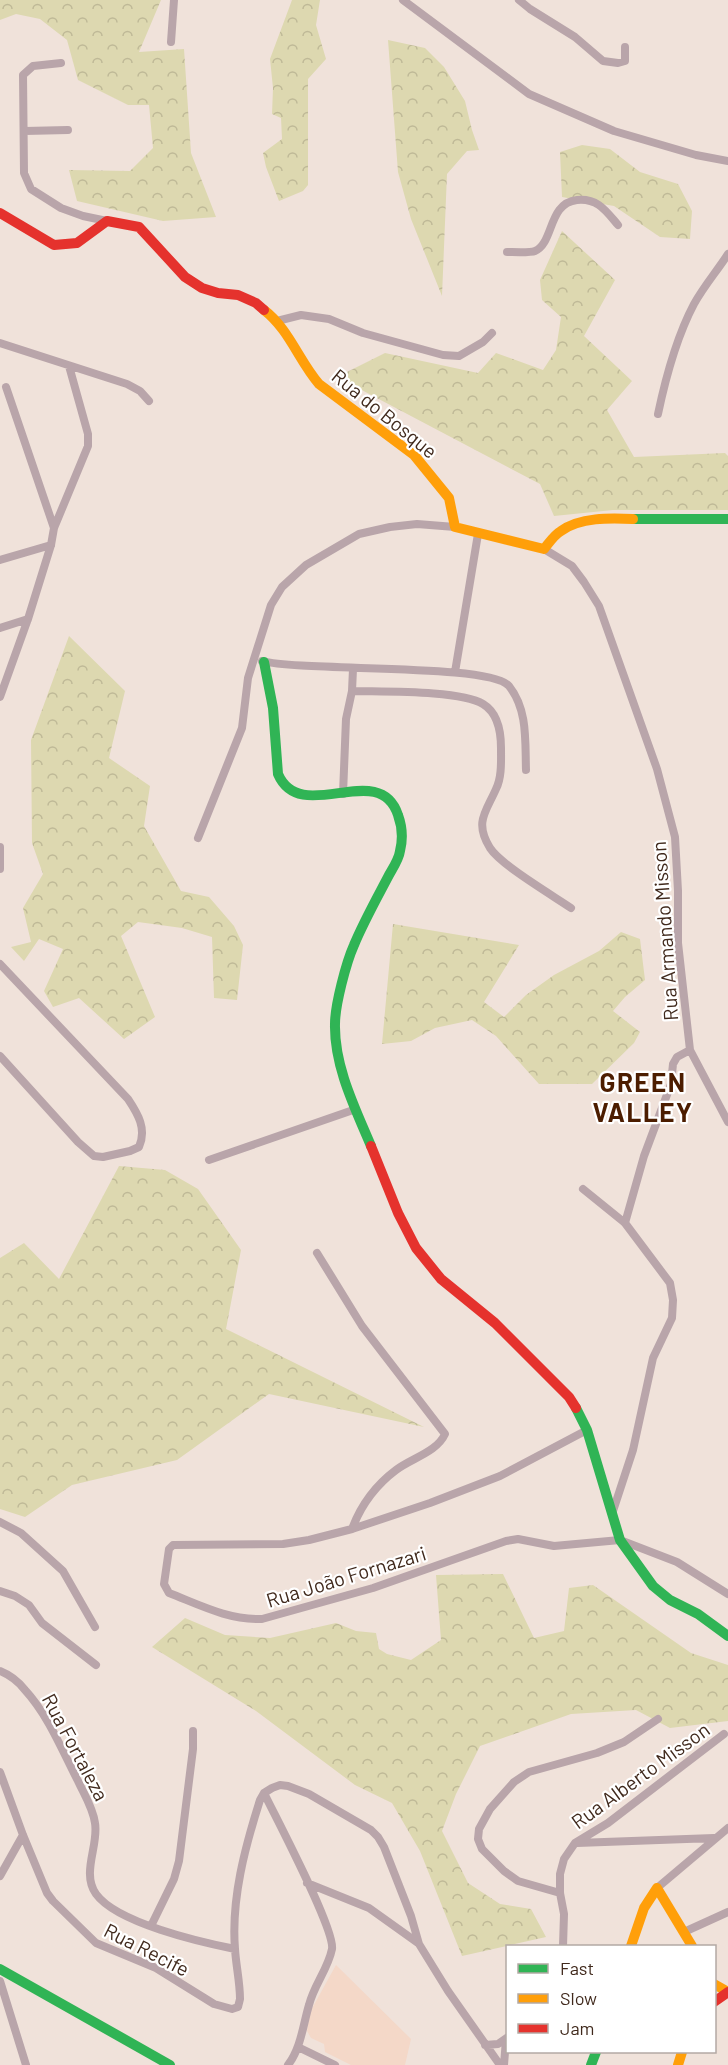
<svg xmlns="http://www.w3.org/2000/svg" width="728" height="2065" font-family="Barlow,sans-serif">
<defs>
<pattern id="forest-crowns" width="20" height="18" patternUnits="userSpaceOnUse" patternTransform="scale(1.5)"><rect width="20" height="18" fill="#ddd8b0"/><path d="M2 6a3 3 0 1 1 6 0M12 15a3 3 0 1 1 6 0" fill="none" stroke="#bfb997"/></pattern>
</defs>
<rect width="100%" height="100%" fill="#f0e2da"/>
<!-- built -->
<path fill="#f4d8c8" d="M336,1965L411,2039L405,2065H351L325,2052L324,2044L311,2038L307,2031L310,2012Z"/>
<!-- forest -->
<path fill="url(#forest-crowns)" d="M0,0H161L139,52L184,49L191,153L216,217L163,221L77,201L69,170L130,171L153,148L149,105H128L78,80L67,40L40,19L16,14L0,20Z
M292,0H320L316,25L326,59L308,79V185L303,191L279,201L266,167L263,153L282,139L281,118L272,114L273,88L270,59Z
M388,40L425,48L444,67L465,101L472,130L479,150L467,151L447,174L442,296L411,219L398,172Z
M582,145L610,149L640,172L678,184L692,211L690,239L660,237L614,206L562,197L560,152Z
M562,231L615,280L584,336L632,381L607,410L634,457L725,453L728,456V510H613L554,516L540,484L337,377L385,353L478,373L496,353L543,370L556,350L561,317L542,300L540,280Z
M69,636L125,691L109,758L150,786L144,826L181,891L209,897L234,926L243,945L237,1000L214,998L212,937L182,928L138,922L121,936L155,1017L124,1039L79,998L53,1007L44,991L63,949L39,939L24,961L11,947L31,942L23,908L43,874L32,843L31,740Z
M393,924L519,945L484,1002L504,1017L526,995L554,975L599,951L621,932L640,939L645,980L625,997L613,1011L640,1032L634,1043L592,1084H539L496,1036L472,1020L435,1028L411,1041L382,1044Z
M119,1166L165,1170L198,1189L241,1250L226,1329L424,1427L269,1394L177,1460L72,1485L25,1517L0,1509V1258L24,1243L59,1279Z
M503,1574L534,1638L564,1631L569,1588L593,1585L691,1653L728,1665V1721L670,1728L636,1710L571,1714L480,1746L456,1794L442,1831L468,1883L500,1904L531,1909L546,1937L462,1956L420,1851L392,1803L355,1785L256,1711L152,1647L185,1618L225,1635L270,1638L336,1623L356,1631L376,1633L379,1649L387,1654L411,1660L441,1640L436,1575Z"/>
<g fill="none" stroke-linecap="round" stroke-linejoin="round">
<!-- street -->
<path stroke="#b9a5aa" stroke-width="8" d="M403,0L529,94L614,131L696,155L728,161
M519,0L530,9L575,37L603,61L618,63L625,61V47
M171,42L174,0
M61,63L33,66L23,75L24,173L31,189L61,208L83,216L107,221
M25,131L68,130
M507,252C513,252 530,253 535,251C554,243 548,203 577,200C598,198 606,211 618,225
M277,321L301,315L329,319L363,333L443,355L459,356L483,342L492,333
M0,343L127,384L140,391L149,401
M6,387L54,528
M658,414C666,376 676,338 694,304C704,286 717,271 728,254
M544,549L572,566L584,582L599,606L657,769L675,837L678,891V943L690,1050L728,1122
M0,560L51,545
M0,628L28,619
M262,661C304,672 490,663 509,686C528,710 525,741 526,770
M455,672L478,534
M352,691C381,692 460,690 483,704C498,713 501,732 501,748C501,761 502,777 496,789C486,812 474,822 490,848C501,865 552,895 571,908
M0,697L28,619L51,545L54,528L88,446V434L69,366
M343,794L346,719L352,691L353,669
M198,838L242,728L248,678L271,605L282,587L306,565L359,534L390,527L417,524L455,527
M0,847V869
M0,964L128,1099C138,1114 147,1129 139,1147L130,1151L103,1157L94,1156L78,1142L0,1056
M209,1160L356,1109
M583,1189L625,1223L670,1283L673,1300L672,1318L653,1358L633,1450L612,1514
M625,1223L644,1156L671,1084L673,1064L677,1057L690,1050
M317,1253L362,1326L445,1434C437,1452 412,1458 396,1470C376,1485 361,1505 352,1529L430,1503L500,1476L587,1430
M0,1522L21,1533L63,1571L95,1627
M352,1529L309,1540L283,1544L173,1545L169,1549L164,1584L169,1593C200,1605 228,1620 262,1619L373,1588L506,1541L518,1539L554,1546L620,1540L677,1562L728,1594
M0,1591L15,1596L29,1605L42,1623L96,1665
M0,1671C10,1675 18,1681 25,1690C48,1715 62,1750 78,1781C84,1794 93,1808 95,1823C99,1845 81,1873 96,1894C117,1923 200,1942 235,1949
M0,1772L23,1835L47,1893L53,1901L96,1943L156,1968L214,2004L232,2009L238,2007L240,1999C240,1982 236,1966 235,1949C231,1899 245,1847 260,1800L264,1793L272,1788L280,1785L288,1786L309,1794L371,1830L378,1837L384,1847L411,1916L419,1944L448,1991L500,2065
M264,1793C276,1818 335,1929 332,1949C328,1969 314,1985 309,2005C303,2025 301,2048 288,2065
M577,1843L714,1838
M0,1876L23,1835
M307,1883L369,1908L418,1943
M657,1888L728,1828
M560,1893L518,1881L504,1871L482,1849L478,1839L479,1829L490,1809L514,1782L529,1772L597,1753L624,1742L658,1719
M151,1926L174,1879L179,1861L193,1749V1731
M684,1932L728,1912
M563,1946L564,1914L560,1893V1874L564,1859L575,1843L608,1823L724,1734
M0,1981L26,2065
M485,2045L498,2044L508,2037
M298,2047L335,2065
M504,2065L506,2039"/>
<!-- fast -->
<path stroke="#30b455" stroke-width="10" d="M633,519H728
M264,662L273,708L278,774C301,827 379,758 398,815C402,826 403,839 400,851C399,859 393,868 389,875C377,898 364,921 354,945C346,963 335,1005 335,1024C334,1066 355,1108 371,1146
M576,1408L587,1430L620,1540L653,1586L670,1600L698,1614L728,1636
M0,1969L170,2065
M591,2065L596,2052"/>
<!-- slow -->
<path stroke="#ff9f0a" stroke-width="10" d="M264,310C289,329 299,361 319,384L414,455L449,498L455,527L544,549C549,543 554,535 561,531C580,517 610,518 633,519
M631,1946L644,1908L657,1888L692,1946
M714,1984L728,1992
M678,2065L682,2052"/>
<!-- jam -->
<path stroke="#e5322d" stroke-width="10" d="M0,213L54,245L77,243L107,221L139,227L185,277L202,288L218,293L238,295L256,303L264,310
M371,1146L398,1213L416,1248L441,1279L495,1323L569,1397L576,1408
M714,2002L728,1992"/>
</g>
<g text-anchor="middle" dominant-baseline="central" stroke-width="4.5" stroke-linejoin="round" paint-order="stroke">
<!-- street labels -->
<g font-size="20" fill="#40291c" stroke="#fff">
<text transform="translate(385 413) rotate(39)">Rua do Bosque</text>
<text transform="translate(664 931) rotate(-94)">Rua Armando Misson</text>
<text transform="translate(346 1576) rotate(-17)">Rua João Fornazari</text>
<text transform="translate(76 1747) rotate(62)">Rua Fortaleza</text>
<text transform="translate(640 1775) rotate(-36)">Rua Alberto Misson</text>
<text transform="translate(147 1949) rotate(27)">Rua Recife</text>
</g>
<!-- district labels -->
<g font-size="26" font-weight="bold" letter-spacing="1.5" fill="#4c1d00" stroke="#fff">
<text x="643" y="1081">GREEN<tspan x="643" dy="30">VALLEY</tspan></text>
</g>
</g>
<!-- legend -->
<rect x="506" y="1945" width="210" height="108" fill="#ffffff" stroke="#b3a9a4" stroke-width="1.5"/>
<rect x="518" y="1964" width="30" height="9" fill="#30b455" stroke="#b3a9a4" stroke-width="1.5"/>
<text x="560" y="1975" font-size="18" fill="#40291c">Fast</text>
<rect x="518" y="1994" width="30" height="9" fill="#ff9f0a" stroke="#b3a9a4" stroke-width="1.5"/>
<text x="560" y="2005" font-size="18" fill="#40291c">Slow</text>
<rect x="518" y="2024" width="30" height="9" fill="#e5322d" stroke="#b3a9a4" stroke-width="1.5"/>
<text x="560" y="2035" font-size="18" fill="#40291c">Jam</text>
</svg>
